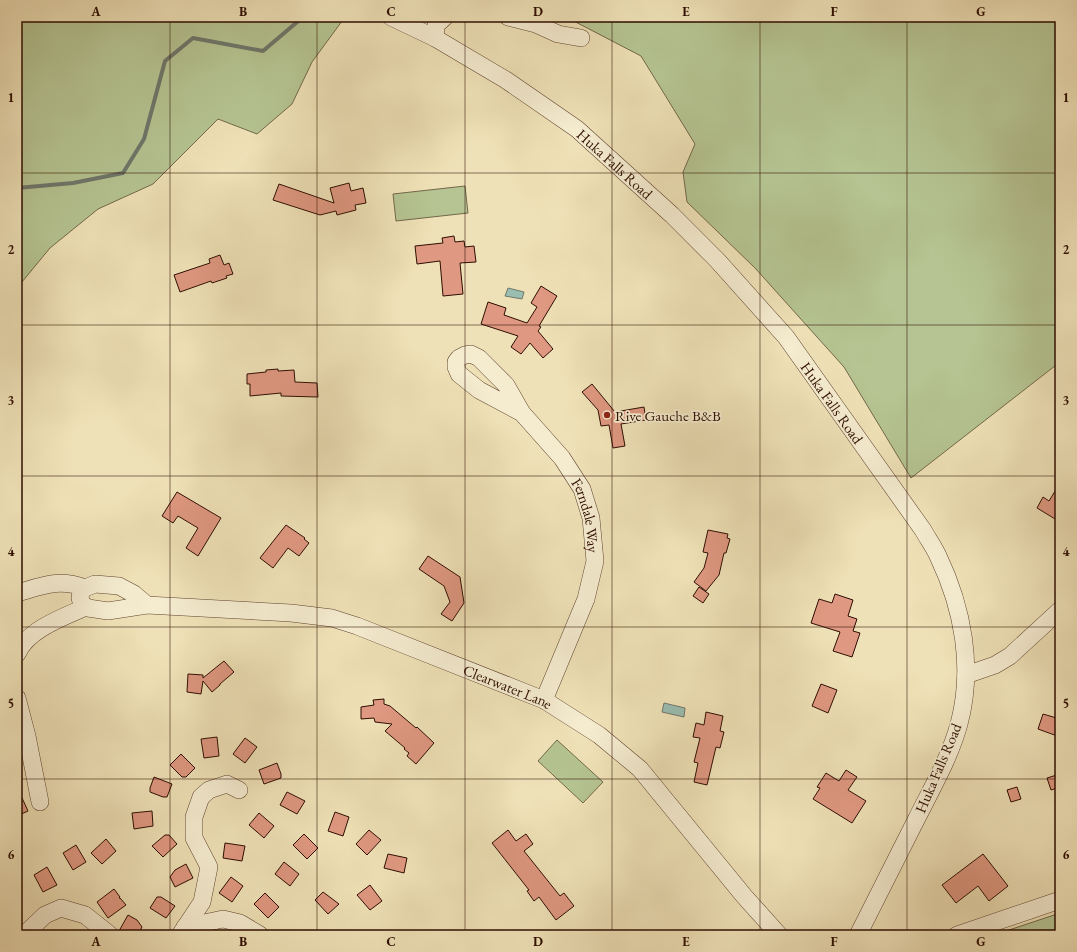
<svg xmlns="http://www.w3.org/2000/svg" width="1077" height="952" font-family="'EB Garamond',serif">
<rect width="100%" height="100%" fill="#efe1b7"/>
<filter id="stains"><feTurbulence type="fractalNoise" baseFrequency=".005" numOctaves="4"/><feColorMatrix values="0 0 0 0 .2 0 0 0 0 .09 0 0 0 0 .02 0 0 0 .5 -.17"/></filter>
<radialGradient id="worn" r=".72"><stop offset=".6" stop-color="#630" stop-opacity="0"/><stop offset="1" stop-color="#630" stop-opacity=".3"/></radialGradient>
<!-- green -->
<path fill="#b5c492" stroke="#72684a" d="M17,17H345L312,62L292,104L257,134L218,119L153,184L98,209L50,248L17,288Z
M566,17H1038L1060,23V362L911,478L844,367L755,268L687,202L683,172L695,144L641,56Z
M465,186L468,213L396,221L393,194Z
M557,740L603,782L583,803L538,761Z
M1060,913V935H994Z"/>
<!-- water -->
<path fill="#9abdb1" stroke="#6f776b" d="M508,288L524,292L522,299L505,296Z
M664,703L685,708L684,717L662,712Z"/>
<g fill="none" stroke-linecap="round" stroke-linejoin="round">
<!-- stream -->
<path stroke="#6f776b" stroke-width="4" d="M17,188L73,183L123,173L144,139L165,61L193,38L263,51L303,17"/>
</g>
<!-- building -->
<path fill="#df9881" stroke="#2e0d01" d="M349,183L351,191L363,188L366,203L355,205L356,210L337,215L336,211L320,215L273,200L279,184L334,203L330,188Z
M454,236L455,242L464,241L465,247L474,246L476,262L460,263L463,294L443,296L440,261L417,264L415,246L443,243L442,238Z
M220,255L224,265L229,263L233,274L226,276L227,278L212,283L211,281L180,292L174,275L210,263L209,259Z
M541,286L557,296L539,326L541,327L538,331L553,349L543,358L530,343L521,354L511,347L518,336L481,324L488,302L506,308L504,315L527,323L537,307L531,303Z
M278,369V371L294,370L295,382L317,383L318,397L281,396V393L250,396V384H247V374L266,372V370Z
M592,384L615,412L644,407L646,420L621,424L625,446L613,448L609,425L601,426L598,410L582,392Z
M1060,483V522L1037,508L1043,497L1049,501Z
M177,492L221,518L198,556L186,548L198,528L178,516L173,523L162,516Z
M286,525L305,538L304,539L309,543L299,556L288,548L273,568L260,558Z
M708,530L728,534L727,538L730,539L726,553H724L719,575L706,591L694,582L704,568L708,553L703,552Z
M428,556L460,577L464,603L452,621L441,614L450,602L444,586L419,569Z
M699,587L709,594L703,603L693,596Z
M835,594L853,600L848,616L857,619L853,631L860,633L852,657L833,651L840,632L811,623L819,599L832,603Z
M224,661L234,672L220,684V685L212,692L203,681L201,694L187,692L188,674L203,675V678Z
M821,684L837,690L828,713L812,706Z
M384,699V704L390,706L416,728L417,727L434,743L416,764L407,756L409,753L404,749L405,748L385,731L392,724L375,722L374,718L361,719V707L374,705L373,700Z
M706,712L723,716L720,731L724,732L720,748L716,747L707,785L694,782L698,763L694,762L700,738L693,737L696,723L704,725Z
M1043,714L1060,719V737L1038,729Z
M217,737L219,756L204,758L201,739Z
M245,738L257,747L245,763L233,754Z
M181,754L195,768L186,777H182L170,765Z
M277,763L281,774V778L264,784L259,770Z
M846,770L857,777L848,790L866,801L852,823L813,799L820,788L817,787L826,773L839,781Z
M1060,774V787L1051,790L1047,778Z
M154,777L172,784L167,797H163L150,792V788Z
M17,787L28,811L17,816Z
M1017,787L1021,799L1011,802L1007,790Z
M287,792L305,801L297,814L280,805Z
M152,811L153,826L134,829L132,813Z
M335,812L349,817L343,836L328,831Z
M259,813L274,826L264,838L249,825Z
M369,830L381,840L367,855L356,844Z
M508,830L516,841L526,834L533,844L524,851L560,896L564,893L574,906L556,920L539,897L534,901L527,891L529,890L492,843Z
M304,834L318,848L307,859L293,845Z
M165,835H169L177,844L163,857L152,846Z
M106,839L116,851L102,864L91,853Z
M225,843L245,846L242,861L223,858Z
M76,845L86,862L73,870L63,853Z
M388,854L407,858L404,873L384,868Z
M983,854L1008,886L989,901L978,886L956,903L942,885Z
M284,862L299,874L290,886L275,874Z
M186,864L193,878L175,887L170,877L175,870Z
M47,867L57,885L43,892L34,875Z
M231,877L243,886L232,902L219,893Z
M370,885L382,901L370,910L357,895Z
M114,889L120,897L119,898H120L126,905L108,918L97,902Z
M323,892L339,904L328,914L315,900Z
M265,893L279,907L268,918L254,904Z
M157,897H161L175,906L166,918L150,908Z
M128,915L137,920L142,927L138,935H120L119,931Z"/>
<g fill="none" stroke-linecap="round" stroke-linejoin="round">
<!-- minor casing -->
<g stroke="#5e422e" stroke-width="18">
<g id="minor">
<path id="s1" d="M391,17L435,38L506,80L577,129L672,215L717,260L786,337L923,530C928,539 934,547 938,556C963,608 974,668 959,724C950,757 932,788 917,818C897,857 878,896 858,935"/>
<path d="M508,17L536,24L558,34L581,38"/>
<path d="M435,38L436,25L445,17"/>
<path id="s2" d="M522,413L506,385L479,358L471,354L465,355L459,358L456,362V367L459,374L479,390L522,413L562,458L582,489L591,518L595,561L586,599L544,700"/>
<path d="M17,593C42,586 59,578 85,588"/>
<path id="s3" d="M147,605L134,594L119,586L95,584L85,588L81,592L80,598L82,604L88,608L108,611L147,605L291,613L332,618L357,626L544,700L599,735L640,769L744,896L779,935"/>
<path d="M17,654C27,630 63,617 86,607"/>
<path d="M966,675L995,665L1010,656L1060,610"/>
<path d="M17,698L27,736L40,802"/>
<path d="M185,927L223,919L240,923L260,935"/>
<path d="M24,935L45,915L61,908L85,915L110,935"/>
<path d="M180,935L202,902L209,867L194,838V817L201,797L209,790L227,784L239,790"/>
<path d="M957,935L1060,900"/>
</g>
</g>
<!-- minor -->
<use href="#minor" stroke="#f5ecd0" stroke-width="17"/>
</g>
<!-- grid -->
<path fill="none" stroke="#2e0d01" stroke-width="1" stroke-opacity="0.55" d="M170,17V935M317,17V935M465,17V935M612,17V935M760,17V935M907,17V935M17,173H1060M17,325H1060M17,476H1060M17,627H1060M17,779H1060"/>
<!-- markers -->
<circle fill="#8f2418" stroke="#f5ecd0" stroke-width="1.5" cx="607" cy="415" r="4"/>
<g text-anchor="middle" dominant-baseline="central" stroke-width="3.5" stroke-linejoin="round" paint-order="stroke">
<!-- street labels -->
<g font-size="15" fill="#2e0d01" stroke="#f5ecd0">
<text stroke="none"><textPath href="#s1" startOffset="269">Huka Falls Road</textPath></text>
<text stroke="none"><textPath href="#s1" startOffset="593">Huka Falls Road</textPath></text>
<text stroke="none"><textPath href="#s2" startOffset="308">Ferndale Way</textPath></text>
<text stroke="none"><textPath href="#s3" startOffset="528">Clearwater Lane</textPath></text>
<text transform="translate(938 768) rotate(-67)">Huka Falls Road</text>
</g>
<!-- poi labels -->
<g font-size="15" fill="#2e0d01" stroke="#f5ecd0" text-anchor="start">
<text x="615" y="415">Rive Gauche B&amp;B</text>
</g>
</g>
<!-- margin -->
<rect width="1077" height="952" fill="none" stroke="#efe1b7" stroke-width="44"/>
<rect x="22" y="22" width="1033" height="908" fill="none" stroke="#2e0d01" stroke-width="1.5"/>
<g font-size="13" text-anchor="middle" font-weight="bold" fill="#2e0d01">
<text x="96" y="16">A</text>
<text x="243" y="16">B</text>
<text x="391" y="16">C</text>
<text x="538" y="16">D</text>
<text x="686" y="16">E</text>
<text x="834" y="16">F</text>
<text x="981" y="16">G</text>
<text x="11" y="102">1</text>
<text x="1066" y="102">1</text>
<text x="11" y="254">2</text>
<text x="1066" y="254">2</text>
<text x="11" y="405">3</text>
<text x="1066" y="405">3</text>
<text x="11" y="556">4</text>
<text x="1066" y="556">4</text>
<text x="11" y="708">5</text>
<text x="1066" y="708">5</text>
<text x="11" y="859">6</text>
<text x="1066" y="859">6</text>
<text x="96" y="946">A</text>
<text x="243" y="946">B</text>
<text x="391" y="946">C</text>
<text x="538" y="946">D</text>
<text x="686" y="946">E</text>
<text x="834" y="946">F</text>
<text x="981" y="946">G</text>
</g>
<rect width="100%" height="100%" filter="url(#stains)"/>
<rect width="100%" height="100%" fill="url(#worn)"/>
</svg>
